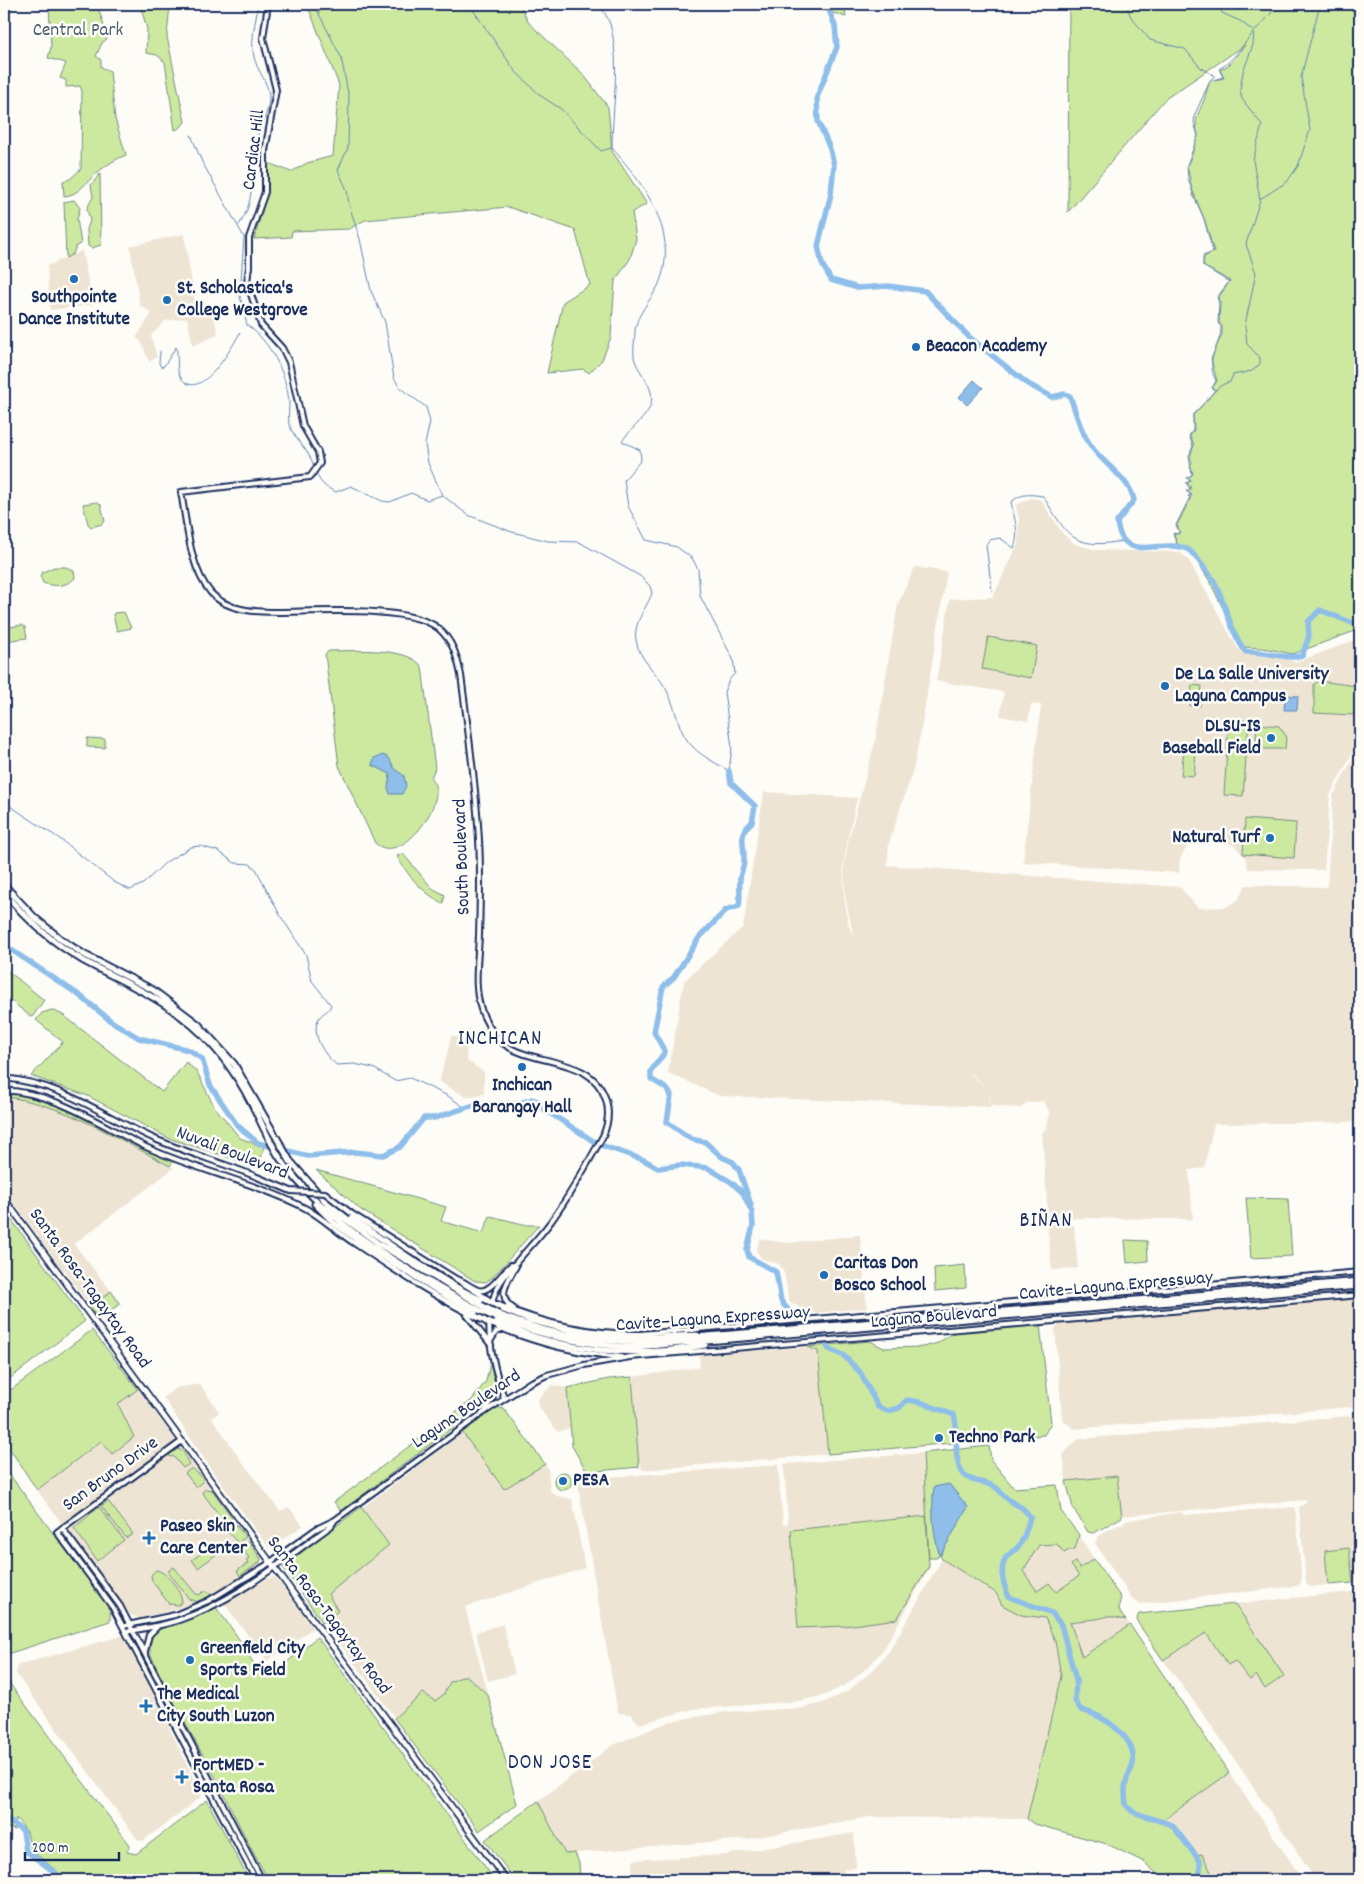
<svg xmlns="http://www.w3.org/2000/svg" width="1364" height="1884" font-family="Dekko,sans-serif">
<rect width="100%" height="100%" fill="#fdfcf7"/>
<filter id="ink" filterUnits="userSpaceOnUse"><feTurbulence type="fractalNoise" baseFrequency=".02" numOctaves="2"/><feDisplacementMap in="SourceGraphic" scale="10" xChannelSelector="R" yChannelSelector="G"/><feConvolveMatrix kernelMatrix="1 2 1 2 8 2 1 2 1" color-interpolation-filters="sRGB"/></filter>
<g filter="url(#ink)">
<!-- built -->
<path fill="#eee4d3" d="M184,234L195,302L211,304L218,334L193,346L187,318L165,321L151,336L157,357L149,362L141,341L136,338L152,313L140,306L130,246Z
M82,251L93,305L50,310L47,266Z
M1031,498L1041,500L1063,534L1075,544L1096,550L1179,552L1188,559L1238,649L1297,662L1360,638V739L1330,795L1324,870L1248,869L1245,857L1235,846L1222,840L1209,839L1196,841L1186,848L1180,859L1179,873L1023,862L1041,705L1031,704L1028,721L1000,716L1004,692L936,681L950,599L993,597L1018,544L1019,520L1016,505Z
M915,567L947,572L921,730L913,770L889,843L887,865L1180,887L1198,908L1226,907L1238,900L1246,885L1327,887L1333,796L1360,745V1122L1214,1124L1204,1168L1189,1170L1193,1219L1048,1218L1042,1132L1046,1129L1050,1113L1043,1101L1027,1103L1020,1108L992,1106L988,1090L974,1076L968,1072L988,1090L991,1107L720,1096L668,1073L684,981L743,927L764,792L857,798L848,837L843,867L844,895L848,923L854,939L845,895L844,867L849,838L875,742L898,604Z
M452,1035L466,1042L467,1061L484,1072V1094L467,1097L439,1082Z
M7,1097L26,1100L69,1113L174,1168L74,1244L111,1291L90,1307L65,1270L63,1271L4,1189V1099Z
M1070,1222V1225H1074L1078,1268L1052,1270L1047,1224Z
M860,1235L867,1308L815,1313L802,1309L789,1301L784,1273L779,1264L762,1259L756,1250L760,1239L788,1243Z
M1360,1298V1406L1229,1418L1173,1420L1074,1429L1062,1419L1055,1328L1061,1323Z
M808,1347L818,1351L828,1454L642,1470L641,1464H639L632,1377L700,1367L699,1355Z
M200,1384L219,1412L212,1418L240,1459L280,1511L289,1507L303,1526L269,1548L215,1475L163,1397L176,1388Z
M552,1385L567,1388L570,1428L558,1432L540,1409L538,1403L539,1398Z
M138,1389L262,1558L260,1566L203,1600L174,1610L139,1618L130,1615L37,1490L101,1441L134,1438L118,1404Z
M497,1407L504,1409L548,1468L550,1491L557,1496L572,1499L585,1568L465,1607L517,1804L479,1831L283,1567Z
M1360,1415V1582L1353,1583L1349,1548L1325,1551L1328,1585L1310,1587L1306,1584L1299,1507L1306,1503V1500L1121,1516L1117,1476L1066,1481L1063,1454L1079,1439Z
M923,1453L930,1567L885,1647L870,1665L849,1683L825,1695L799,1701L693,1709L639,1724L631,1714L618,1713L578,1485L582,1479L778,1465L783,1525L788,1523L784,1464Z
M1295,1507L1302,1580L1299,1586L1139,1604L1131,1597L1095,1543L1098,1537L1108,1530L1129,1520L1182,1512L1183,1515Z
M1079,1535L1094,1559L1080,1568L1071,1565L1079,1576L1056,1593L1037,1592L1023,1571L1039,1545L1057,1544L1069,1550L1075,1549Z
M942,1559L997,1593L1002,1605L1021,1615L1045,1618L1055,1641L1062,1675L1027,1819L869,1817L748,1839L565,1854L538,1801L613,1745L671,1721L727,1712L801,1708L823,1703L848,1691L874,1669L890,1650Z
M271,1577L276,1578L313,1628L267,1661L224,1603Z
M1360,1591V1880H1316L1212,1726L1163,1660L1206,1633L1228,1665L1235,1661L1250,1680L1256,1675L1266,1689L1284,1676L1235,1604Z
M1107,1616L1126,1620L1130,1625L1082,1658L1070,1622L1092,1618L1102,1619Z
M503,1624L515,1674L488,1681L476,1632Z
M125,1635L202,1796L143,1841L138,1840L16,1674L18,1665Z
M1229,1773L1258,1814L1303,1880H1215L1172,1825L1162,1821Z
M854,1833L856,1868L844,1869V1880H633L632,1866L634,1860L725,1855Z"/>
<!-- green -->
<path fill="#cde9a0" stroke="#748c7f" d="M49,4H97L108,38L102,43L96,56L101,60V67L110,71L115,119L126,155C116,159 106,165 98,172C88,180 78,196 64,196L63,181L70,179L81,169L82,91L80,86L66,87V80L60,78L66,63L48,58L51,47Z
M140,4H170L167,37L185,122L180,128L175,130L165,62L157,55L146,53L147,29Z
M307,4H520L528,22L583,74L608,107L612,151L647,204L632,212L636,239L630,259L615,281L611,337L602,360L589,373L583,369L547,373L563,302L590,285L575,230L508,207L365,220L349,229L292,231L291,237L254,239C262,213 269,190 266,162L291,172L307,163L333,156L339,85Z
M816,4H844L846,17L818,8Z
M1069,4H1360V629L1293,654L1263,648L1242,647L1209,580L1190,550L1178,546L1174,534H1178L1180,532L1177,525L1192,495L1187,491L1191,489L1190,486L1187,483L1191,481L1189,477L1193,474L1190,466L1192,463L1190,456L1194,445L1190,436L1194,430L1193,415L1216,390L1212,388L1217,381L1211,359L1222,334V326L1219,323L1220,303L1218,298L1230,281L1203,266L1204,257L1214,252L1204,218L1193,195L1187,165C1193,156 1193,146 1198,136C1194,117 1197,117 1204,100C1206,94 1207,88 1210,81L1224,78L1220,70L1230,64L1245,45L1165,99L1068,212Z
M100,174L101,245L92,248L88,246L87,229L90,221L87,208L93,197L91,185Z
M74,200L80,208L77,219L81,244L76,246L73,254L66,258L64,202Z
M98,502L101,505L105,521L102,524L91,527L88,524L83,504Z
M54,567H66L74,571L75,578C66,587 54,587 43,583L40,576L43,572Z
M124,612L131,628L117,631L113,615L114,613Z
M22,625L25,627L27,638L4,641V628Z
M988,637L1037,646L1031,678L982,669Z
M329,651C352,651 409,646 422,667L435,768L431,778C432,781 435,784 436,788C439,814 399,865 375,843L339,766L325,654Z
M1319,681L1357,686L1354,715L1314,713V684Z
M1192,685L1202,686L1200,706H1190Z
M1229,719L1249,721L1243,796L1224,795Z
M1257,724L1279,726L1286,736L1285,749H1260L1256,740Z
M87,738L105,739V748L87,747Z
M1184,749L1196,751L1194,776L1181,775Z
M1245,819L1296,823L1294,858L1243,854Z
M403,854L432,888L445,895L443,904C423,892 408,877 397,856Z
M4,968L44,1000L33,1016L31,1017L4,995Z
M52,1010L63,1015L162,1092L186,1062L197,1072L214,1106L240,1138L264,1147L259,1167L168,1138L88,1096L31,1076L63,1042L36,1020L42,1013Z
M4,1094C65,1097 119,1137 174,1161L170,1166C118,1139 66,1105 7,1097L4,1099Z
M316,1170L446,1207L441,1221L483,1233L490,1216L527,1225H539L493,1277L486,1282L475,1281L361,1210Z
M1246,1198L1288,1199L1292,1256L1251,1258Z
M4,1209L85,1321L4,1383Z
M1125,1240L1147,1241L1148,1261L1127,1263Z
M965,1265L966,1288L935,1291L934,1268Z
M111,1291L120,1304L98,1319L90,1307Z
M1040,1325L1051,1423L1044,1435L828,1454L818,1351L808,1347L870,1341L884,1348L923,1347L938,1343L952,1333Z
M92,1330L138,1389L118,1404L134,1437L112,1454L101,1441L37,1490L4,1440V1395Z
M490,1365L496,1386L490,1400L341,1511L334,1502L472,1400L486,1381Z
M632,1377L639,1467L587,1472L572,1446L567,1388L609,1379Z
M497,1407L504,1409L545,1464L504,1489L462,1432Z
M989,1446L991,1460L1014,1488L1057,1485L1061,1511L1079,1535L1075,1549L1069,1550L1064,1553L1057,1544L1039,1545L1023,1571L1037,1591L1049,1583L1056,1592L1079,1576L1071,1565L1075,1562L1080,1568L1094,1559L1121,1598C1117,1608 1119,1613 1126,1620L1107,1616C1100,1620 1080,1620 1070,1622L1082,1657L1130,1625L1229,1773L1162,1821L1172,1825L1196,1855L1202,1854L1215,1880H1164L1144,1862L1107,1844L1034,1824L1027,1819L1061,1676L1055,1641L1045,1618L1021,1615L1002,1605L996,1593L942,1559L940,1556L947,1542L933,1495L939,1554L937,1558H929L923,1453Z
M177,1449C187,1451 184,1457 189,1464L183,1468L173,1456L170,1457L169,1455Z
M4,1467L110,1610V1621L4,1655Z
M192,1468L203,1478L202,1482L196,1487L185,1473Z
M554 1481a9 9 0 1 1 18 0a9 9 0 1 1-18 0Z
M1117,1476L1122,1517L1094,1533L1088,1532L1073,1508L1066,1481Z
M206,1489L212,1490L232,1517L231,1521L223,1527L221,1524L224,1522L202,1492Z
M108,1501L133,1534L126,1538L101,1506Z
M99,1507L124,1540L97,1561L74,1528Z
M361,1507L389,1545L328,1594L338,1611L323,1623L283,1567Z
M926,1516L929,1566L897,1619L845,1626L798,1628L791,1530Z
M233,1524L237,1526L246,1537L238,1543L225,1529Z
M249,1541L261,1559L260,1562L240,1576L237,1571L248,1563L246,1560L249,1558L241,1547Z
M211,1546L217,1554L198,1568L192,1560Z
M1349,1548L1353,1583L1328,1585L1325,1551Z
M174,1567L196,1594L199,1595L206,1590L211,1595L196,1602L189,1599L168,1571Z
M156,1570C166,1571 181,1591 182,1601L179,1605L169,1604L152,1581L151,1575Z
M1235,1604L1284,1676L1265,1689L1256,1675L1250,1680L1235,1661L1228,1665L1206,1633L1163,1660L1138,1623L1137,1618L1139,1614Z
M215,1606L237,1636L260,1674L264,1675L280,1668L317,1637L495,1880H269C248,1846 233,1810 214,1775C192,1735 168,1695 150,1653V1642L154,1632Z
M466,1675L488,1695L517,1804L479,1831L394,1718L423,1693L435,1701L443,1695L450,1682Z
M4,1676L130,1845L127,1852L136,1854L207,1800L249,1880H63L58,1872L31,1850L27,1832L16,1818L15,1830L9,1828L4,1831Z
M538,1801L565,1854L575,1853L579,1863L580,1880H515L485,1840Z"/>
<!-- water -->
<path fill="#8ebee9" stroke="#6085b1" d="M974,380L983,388L967,405L959,397Z
M1285,695L1298,696L1297,710H1284Z
M383,755L389,758L395,769L404,776L406,786L402,794H390L388,788L390,774L372,765L374,758Z
M949,1484L968,1507L940,1556C933,1537 931,1507 934,1487Z"/>
<g fill="none" stroke-linecap="round" stroke-linejoin="round">
<!-- stream -->
<path stroke="#6085b1" stroke-width="1" d="M314,4L341,57L349,98L348,148L338,170L347,190L349,205L360,239L371,291L385,322L394,378L400,388L426,407L430,422L425,444L428,463L442,495L468,515L512,532L548,541L579,542L640,576L650,586L652,593C647,608 633,622 636,640C639,660 657,672 666,689C677,708 677,733 694,748C703,757 718,764 729,771L732,747L724,692L729,680L735,673L733,659L700,596L698,569L692,558L677,547L646,540L628,506L624,480L641,460L640,450L622,441C629,431 643,420 649,409C659,388 638,375 634,357C633,349 635,338 635,330C637,314 651,300 658,286C681,235 646,186 612,148C612,108 621,63 610,24C608,17 602,10 599,4
M469,4L515,71L541,96L561,109L601,151L611,148
M1126,4L1131,17L1150,40L1185,49L1200,67L1215,76L1210,80
M1219,4L1222,13L1240,21L1253,31
M191,135L202,162L244,237L240,296L247,325C270,341 286,373 289,401C289,408 288,417 289,424C294,440 310,450 314,467
M1260,199L1287,182L1298,166L1310,130L1301,77L1320,4
M239,225C258,197 248,178 254,148C257,131 270,113 269,96C268,81 257,71 254,57C250,39 256,22 258,4
M160,351L159,363L161,367L164,366L176,347C179,356 175,369 181,378C200,404 232,347 240,333
M1214,390L1212,388L1216,381C1204,356 1221,348 1221,327L1218,323L1219,303L1217,297L1229,282L1203,266V256L1213,252L1204,219L1188,179L1187,165L1198,136L1194,122L1195,114L1210,81L1223,77L1219,69C1235,60 1242,45 1254,32C1262,23 1271,16 1276,4
M316,471C319,482 324,487 336,492L351,486L382,501L390,502L411,493L427,500L442,495
M1178,547L1173,533L1177,534L1179,532L1176,525L1190,497L1188,496L1191,495L1186,491L1190,489L1186,483L1190,481L1187,478L1192,475L1189,456L1193,446L1189,436L1193,430V414C1206,405 1213,385 1230,382L1233,375L1252,371L1260,364V358L1247,344L1245,325L1256,273L1246,244L1260,200L1253,160L1262,125L1242,99L1240,89L1243,72L1253,45L1254,32
M992,591L986,545L989,540L1000,538L1014,548C1020,533 1014,517 1011,502C1022,493 1029,494 1043,496C1068,536 1072,550 1123,541
M4,802L60,839L114,882L130,890L143,884L166,862L191,847L200,846L218,851L235,863L250,864L256,869L280,915L306,955L312,981L331,1005C329,1012 321,1013 318,1020C311,1035 325,1057 337,1065L354,1064L373,1068L395,1081L410,1078L448,1096L464,1107"/>
<!-- river -->
<path stroke="#8ebee9" stroke-width="5.5" d="M827,4L835,26L837,47L817,97L818,121L830,149L834,165L831,194L818,246L822,264L831,280L858,288L888,286L925,291L969,337L1028,384L1052,397L1065,394L1070,396C1076,413 1080,430 1091,446C1104,465 1130,479 1134,500L1117,522C1123,567 1162,536 1189,550C1192,552 1196,558 1199,561C1203,567 1209,573 1213,579C1226,603 1229,630 1246,652C1265,650 1283,660 1302,656L1309,636L1308,622L1320,610L1360,626
M729,771L731,783L755,806L752,822C738,834 744,842 744,858C745,865 741,871 740,878C739,887 741,896 739,906L726,910L699,938L674,977L663,987L654,1032L665,1052L651,1071V1079L667,1089L671,1095L667,1122L691,1139L705,1142L722,1157L733,1162L739,1170L751,1205
M4,945L79,995L111,1021L139,1038L189,1050L202,1059L210,1085L237,1125L258,1143L292,1152L308,1156L355,1152L383,1155L400,1147L424,1118H435L477,1104H516L532,1099L538,1101L545,1110L598,1144L644,1160L658,1168L681,1165L708,1168L731,1182L743,1193L752,1212L753,1226L747,1250L749,1257L776,1272L781,1301L788,1310L813,1323L829,1349L843,1355L860,1372L878,1407L888,1411L899,1408L907,1400L920,1402L954,1415C960,1433 952,1453 961,1470C968,1484 984,1480 995,1487C1000,1490 1004,1497 1009,1500C1020,1508 1022,1505 1030,1517C1027,1528 1024,1541 1016,1549C1013,1552 1007,1555 1005,1559C999,1571 1004,1587 1009,1597L1052,1613L1061,1625L1076,1680L1075,1701L1081,1710C1103,1715 1137,1737 1133,1764C1132,1770 1127,1775 1126,1782C1124,1789 1125,1797 1126,1805L1133,1812L1172,1825L1200,1861V1872L1206,1880
M4,1817L23,1831L26,1851L56,1873L60,1880"/>
<!-- secondary casing -->
<g stroke="#1b2f5e" stroke-width="8">
<path id="secondary" d="M268,4L263,38L276,90L265,151V192L249,238V267L247,282L261,325L282,348L289,362L303,426L318,452L320,463L310,477L181,492C187,524 189,567 211,593C227,611 256,612 278,612C317,612 409,605 438,628C453,641 457,656 461,675C468,729 476,785 479,840C481,872 480,903 479,935C478,962 472,991 484,1017C488,1026 496,1038 504,1044C536,1067 592,1055 606,1100C610,1113 608,1124 603,1136C586,1166 569,1198 549,1224C534,1244 514,1262 500,1283C480,1316 492,1363 504,1398
M4,1078C64,1084 101,1115 155,1139C190,1154 227,1164 262,1179
M4,1090C57,1093 100,1125 146,1147C198,1171 254,1182 305,1208C323,1218 337,1232 354,1243C443,1302 511,1348 621,1357
M352,1214L488,1299
M456,1279C464,1281 470,1287 478,1290C490,1294 502,1272 511,1265
M497,1304C543,1324 591,1334 640,1334L1360,1272
M514,1309C495,1297 508,1281 516,1266
M467,1315L491,1345
M491,1340L496,1332L502,1330
M486,1409L499,1385
M182,1441L57,1532L113,1608L256,1880
M62,1528L120,1606L262,1880
M123,1626L175,1615L208,1601L265,1566L316,1529L335,1520
M126,1632C144,1628 162,1626 179,1620C236,1601 283,1560 331,1526L335,1520L483,1413L529,1383L547,1375L584,1365L630,1357L1360,1295
M145,1651L149,1635L157,1627"/>
</g>
<!-- primary casing -->
<g stroke="#1b2f5e" stroke-width="8">
<path id="primary" d="M4,1198C170,1426 337,1654 506,1880"/>
</g>
<!-- motorway casing -->
<g stroke="#1b2f5e" stroke-width="9">
<path id="motorway" d="M4,885L35,918L62,940L85,955L153,990L198,1024L234,1064L290,1161L333,1210L379,1244L481,1305
M4,892C26,919 53,943 84,961C123,982 159,996 193,1026C218,1048 237,1075 252,1104C261,1122 269,1141 280,1158C324,1223 410,1272 479,1310
M322,1196C345,1214 471,1304 492,1302L501,1309L529,1320L581,1333L637,1338L697,1335
M315,1204L334,1223L367,1247L479,1316L489,1324L497,1323C562,1351 635,1359 705,1345
M498,1314C543,1333 588,1341 636,1342L1360,1281
M496,1318C542,1336 586,1346 635,1347L1360,1286"/>
</g>
<!-- secondary -->
<use href="#secondary" stroke="#fdfcf7" stroke-width="4"/>
<!-- primary -->
<use href="#primary" stroke="#fdfcf7" stroke-width="4.5"/>
<!-- motorway -->
<use href="#motorway" stroke="#fdfcf7" stroke-width="5"/>
<!-- secondary-bridge casing -->
<g stroke="#1b2f5e" stroke-width="8" stroke-linecap="butt">
<path id="secondary-bridge" d="M262,1179L291,1191L325,1193L352,1214"/>
</g>
<!-- motorway-bridge casing -->
<g stroke="#1b2f5e" stroke-width="9" stroke-linecap="butt">
<path id="motorway-bridge" d="M481,1305L498,1314
M479,1310L496,1318"/>
</g>
<!-- secondary-bridge -->
<use href="#secondary-bridge" stroke="#fdfcf7" stroke-width="4"/>
<!-- motorway-bridge -->
<use href="#motorway-bridge" stroke="#fdfcf7" stroke-width="5"/>
</g>
</g>
<!-- markers -->
<g fill="#1f6fb2" stroke="#fdfcf7" stroke-width="2">
<circle cx="74" cy="279" r="5"/>
<circle cx="167" cy="300" r="5"/>
<circle cx="916" cy="347" r="5"/>
<circle cx="1165" cy="686" r="5"/>
<circle cx="1271" cy="738" r="5"/>
<circle cx="1270" cy="838" r="5"/>
<circle cx="522" cy="1067" r="5"/>
<circle cx="824" cy="1275" r="5"/>
<circle cx="939" cy="1438" r="5"/>
<circle cx="563" cy="1481" r="5"/>
<path d="M146.5 1530.5h5v5h5v5h-5v5h-5v-5h-5v-5h5z"/>
<circle cx="190" cy="1660" r="5"/>
<path d="M143.5 1698.5h5v5h5v5h-5v5h-5v-5h-5v-5h5z"/>
<path d="M179.5 1769.5h5v5h5v5h-5v5h-5v-5h-5v-5h5z"/>
</g>
<g text-anchor="middle" dominant-baseline="central" stroke-width="5" stroke-linejoin="round" paint-order="stroke">
<!-- park labels -->
<g font-size="19" fill="#485e6e" stroke="#fdfcf7">
<text x="78" y="31">Central Park</text>
</g>
<!-- street labels -->
<g font-size="19" fill="#1b2f5e" stroke="#fdfcf7">
<text transform="translate(255 150) rotate(-83)">Cardiac Hill</text>
<text transform="translate(463 857) rotate(-92)">South Boulevard</text>
<text transform="translate(232 1154) rotate(21)">Nuvali Boulevard</text>
<text transform="translate(1116 1287) rotate(-5)">Cavite–Laguna Expressway</text>
<text transform="translate(89 1289) rotate(54)">Santa Rosa-Tagaytay Road</text>
<text transform="translate(934 1318) rotate(-5)">Laguna Boulevard</text>
<text transform="translate(713 1320) rotate(-4)">Cavite–Laguna Expressway</text>
<text transform="translate(467 1410) rotate(-34)">Laguna Boulevard</text>
<text transform="translate(111 1475) rotate(-36)">San Bruno Drive</text>
<text transform="translate(328 1616) rotate(53)">Santa Rosa-Tagaytay Road</text>
</g>
<!-- poi labels -->
<g font-size="19" font-weight="bold" fill="#1b2f5e" stroke="#fdfcf7" text-anchor="start">
<text x="177" y="289">St. Scholastica's<tspan x="177" dy="22">College Westgrove</tspan></text>
<text x="74" y="298" text-anchor="middle">Southpointe<tspan x="74" dy="22">Dance Institute</tspan></text>
<text x="926" y="347">Beacon Academy</text>
<text x="1175" y="675">De La Salle University<tspan x="1175" dy="22">Laguna Campus</tspan></text>
<text x="1261" y="727" text-anchor="end">DLSU-IS<tspan x="1261" dy="22">Baseball Field</tspan></text>
<text x="1260" y="838" text-anchor="end">Natural Turf</text>
<text x="522" y="1086" text-anchor="middle">Inchican<tspan x="522" dy="22">Barangay Hall</tspan></text>
<text x="834" y="1264">Caritas Don<tspan x="834" dy="22">Bosco School</tspan></text>
<text x="949" y="1438">Techno Park</text>
<text x="573" y="1481">PESA</text>
<text x="160" y="1527">Paseo Skin<tspan x="160" dy="22">Care Center</tspan></text>
<text x="200" y="1649">Greenfield City<tspan x="200" dy="22">Sports Field</tspan></text>
<text x="157" y="1695">The Medical<tspan x="157" dy="22">City South Luzon</tspan></text>
<text x="193" y="1766">FortMED -<tspan x="193" dy="22">Santa Rosa</tspan></text>
</g>
<!-- quarter labels -->
<g font-size="21" letter-spacing="1" fill="#1b2f5e" stroke="#fdfcf7">
<text x="500" y="1040">INCHICAN</text>
<text x="1046" y="1222">BIÑAN</text>
<text x="550" y="1764">DON JOSE</text>
</g>
</g>
<!-- margin -->
<rect width="1364" height="1884" fill="none" stroke="#fdfcf7" stroke-width="20"/>
<rect x="10" y="10" width="1344" height="1864" fill="none" stroke="#1b2f5e" stroke-width="2" filter="url(#ink)"/>
<!-- scale -->
<path d="M25 1852v8h94v-8" fill="none" stroke="#1b2f5e" stroke-width="2.5"/>
<text x="32" y="1852" font-size="15" fill="#1b2f5e" stroke="#fdfcf7" stroke-width="4" paint-order="stroke">200 m</text>
</svg>
